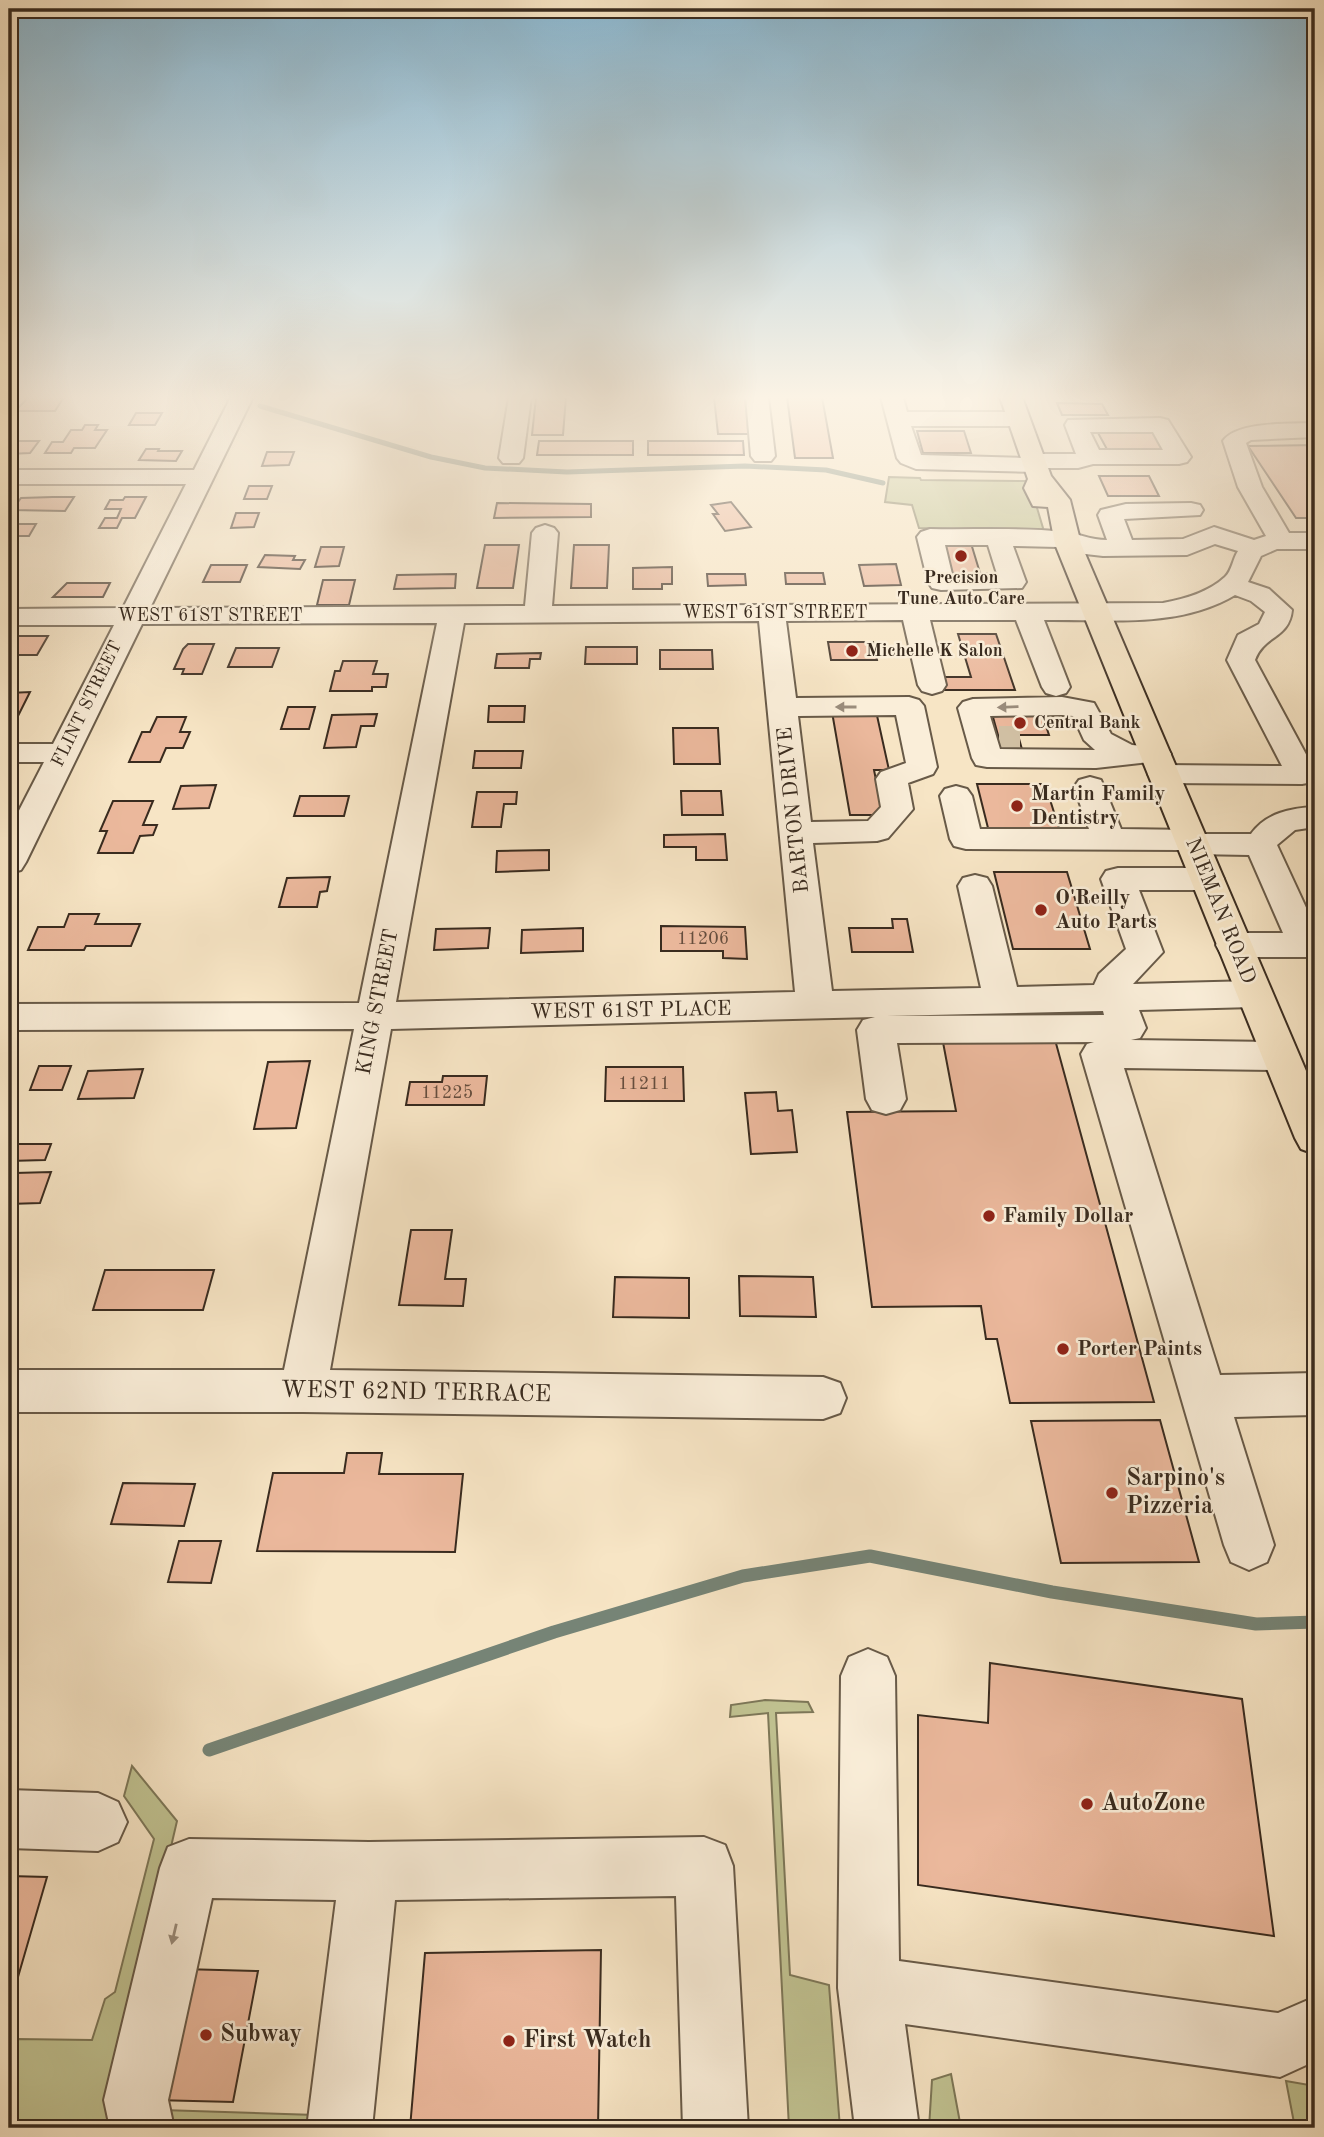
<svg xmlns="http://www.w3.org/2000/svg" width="1324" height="2137" font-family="'Old Standard TT',serif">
<rect width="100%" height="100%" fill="#f7e5c5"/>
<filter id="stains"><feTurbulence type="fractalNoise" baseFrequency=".00286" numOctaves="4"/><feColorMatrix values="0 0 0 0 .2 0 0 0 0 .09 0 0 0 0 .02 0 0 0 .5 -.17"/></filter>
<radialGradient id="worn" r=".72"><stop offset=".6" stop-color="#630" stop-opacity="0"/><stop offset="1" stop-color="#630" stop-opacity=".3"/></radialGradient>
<!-- green -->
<path fill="#c1c392" stroke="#7d7758" stroke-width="2" d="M889,477L920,478L921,480L1029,481L1043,528L1039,535L1025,531L919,528L912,505L885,502Z
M765,1700L808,1702L813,1712L776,1713L790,1975L829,1985L840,2128H789L768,1713L730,1717L731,1705Z
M132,1766L177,1821L114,2091L111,2118L114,2128H9V2056H12L17,2039L92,2040L105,1999L115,1992L154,1839L124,1796Z
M951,2074L961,2128H929L932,2080Z
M1286,2081L1315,2086V2128H1295Z
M162,2110L315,2115L311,2128H168Z"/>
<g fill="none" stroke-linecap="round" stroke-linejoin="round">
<!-- stream-far1 -->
<path stroke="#768476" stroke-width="5" d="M260,406L431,457L485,468L567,472L745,466L826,470L883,483"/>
<!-- stream -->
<path stroke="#768476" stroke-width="13" d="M209,1750L554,1632L743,1576L870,1556L1052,1592L1256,1624L1315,1622"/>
</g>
<!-- building -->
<path fill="#ebb89c" stroke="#392b1f" stroke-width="2" d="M29,397H64L55,411H15Z
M536,397H566L563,435H532Z
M714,397H745L750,434H718Z
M787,397H822L833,458H795Z
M1057,403L1102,404L1108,415H1062Z
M136,413H162L155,425H129Z
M85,425H98L95,430H107L95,448H74L71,453H45L52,442H63L71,430H82Z
M1153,430L1165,453H1109L1097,431Z
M917,431H964L971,453H923Z
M9,441H39L30,453L9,454Z
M539,441H633V455H537Z
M648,441H743L744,455H648Z
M1315,445V466H1311L1315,471V518H1296L1248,446Z
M146,449H159L158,451H182L176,461L139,460Z
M267,452H294L289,465L262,466Z
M1099,476H1149L1159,496H1108Z
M249,486H272L267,499H244Z
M53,497H74L65,511L12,510L21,498Z
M125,497H146L135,518H122L117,528H99L105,518H117L121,509H105L110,500H123Z
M731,502L751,527L725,531L713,514H718L711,505Z
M497,503L591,504V517L494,518Z
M236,513H259L254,527L231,528Z
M9,524H36L29,536H9Z
M943,540H970L980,573H951Z
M485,545H519L513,588H477Z
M574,545H609L607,588H571Z
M321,547H344L339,566L315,567Z
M265,555L295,556L293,560H305L300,569L258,567Z
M896,564L901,585L864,586L859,565Z
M211,565H247L240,582H203Z
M672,567V584H662V589H633V568Z
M785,573H823L825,584H786Z
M456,574L455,588L394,589L397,575Z
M707,574H745L746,585L708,586Z
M323,580H355L349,605H317Z
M67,583H110L103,597H53Z
M958,634H996L1015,690H944L940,677H971Z
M9,636H48L37,655H12L15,651H9Z
M828,642H873L877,660H831Z
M188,644H214L202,674H182L184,669H174L183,649Z
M586,647H637V664H585Z
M236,648H279L272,667H228Z
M660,650H712L713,669H660Z
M541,653L540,659H530L529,668H495L497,654Z
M343,661H377L373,674H388L386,687H372V691H330L335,671H340Z
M30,692L18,716H9V693Z
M489,706H525L524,722H488Z
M288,707H315L309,729H281Z
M991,710L1041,711L1049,735H1018L1023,753H1003Z
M876,711L889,770H874L883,815H850L832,712Z
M377,714L374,726H361L356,747L324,748L332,715Z
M157,717H186L180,732H190L183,748H166L160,762H129L142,732H150Z
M673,728H718L720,764H674Z
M475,751H523L521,768H473Z
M977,784H1045L1059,828H988Z
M216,785L209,808L173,809L181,786Z
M681,791H721L723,815H682Z
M477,792H517L516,804H504L501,827H472Z
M300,796H349L344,816H294Z
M113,801H153L143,825H157L153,835L140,836L133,853H98L107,831H100Z
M725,834L727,860H696V847H664V835Z
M549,850V870L496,872L497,851Z
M994,872H1067L1090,949H1013Z
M330,877L327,891L320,892L317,907H279L287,878Z
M69,914H99L95,924H140L131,946H86L84,950H28L38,927H64Z
M892,919H907L913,952H852L849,928H893Z
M661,926L745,927L747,959L723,958V951H661Z
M490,928L488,948L434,950L436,929Z
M583,928V951L521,953L522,930Z
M1054,1036L1154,1402L1010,1403L997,1339H986L981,1306L872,1307L847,1112L956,1111L942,1037Z
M310,1061L296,1128L254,1129L268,1062Z
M39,1066H71L62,1090H30Z
M606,1067H683L684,1101H605Z
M143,1069L134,1098L78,1099L88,1071Z
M443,1076H487L484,1105H406L410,1082H442Z
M776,1092L778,1111L792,1110L797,1152L751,1154L745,1093Z
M9,1144H51L45,1160L9,1161Z
M51,1172L40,1203L9,1204V1190L15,1173Z
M411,1230H452L445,1279H466L463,1306L399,1305Z
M105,1270H214L203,1310H93Z
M739,1276L813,1277L816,1317L740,1316Z
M615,1277L689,1278V1318L613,1317Z
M1160,1420L1199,1562L1061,1563L1031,1421Z
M347,1453H382L379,1474H463L455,1552L257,1551L273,1473H344Z
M123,1483L195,1484L184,1526L111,1524Z
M179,1541H221L211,1583L168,1582Z
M990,1663L1242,1699L1274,1936L918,1885V1715L988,1723Z
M9,1876L47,1877L9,2008Z
M601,1950L598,2128H410L425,1953Z
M182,1969L258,1971L233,2102L154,2100Z"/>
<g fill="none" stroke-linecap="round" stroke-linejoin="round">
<!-- minor-tunnel -->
<path stroke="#d1c0a4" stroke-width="32" stroke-dasharray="32 17" stroke-linecap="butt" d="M999,742H1020"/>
<!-- minor casing -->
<g stroke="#685a48" stroke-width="4">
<path id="minor" d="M231,397H253L150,608L525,606L532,533L536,528L545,525L554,528L558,533L552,606L1163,603C1185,599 1209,592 1225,577C1232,571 1233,558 1238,551L1215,544L1187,555L1103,556L1068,552L1058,547L1013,546L1026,582L1022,588L941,590L932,588L928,582L917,537L921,532L930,529C974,530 1022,527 1066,532C1080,534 1090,540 1107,540L1098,515L1101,510L1126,504L1191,503L1200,505L1203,510L1200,515L1124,519L1132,540L1183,539L1214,527L1254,540L1266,536L1238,487L1223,441C1237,421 1292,424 1315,423V437L1251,440L1246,443L1262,487L1289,533H1315V549H1277L1261,556L1248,582L1269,589L1292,610C1289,639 1264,635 1255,660L1315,771L1313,782L1302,784L1164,783L1153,781L1148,774L1153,767L1164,765L1282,766L1227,660L1238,635L1259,624L1265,612L1251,601L1235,595C1178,629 1107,619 1044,620L1070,687L1066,693L1056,696L1046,693L1042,687L1016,620H930L946,685L942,691L932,694L922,691L918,685L903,620L786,621L796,698L909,697L919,700L924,706L937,767L933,774L908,783L913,809L888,838L877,841L813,843L832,991L981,988L958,886L963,878L975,875L987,878L992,886L1017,987L1094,985L1099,974L1126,949L1101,879L1106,871L1118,868H1207L1219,871L1224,879L1219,887L1207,890H1139L1163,952L1133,984L1254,981L1267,985L1272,994L1267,1003L1254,1007L1139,1010L1146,1028L1140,1038L1131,1040L1280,1042L1294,1046L1299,1056L1294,1066L1280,1070L1124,1068L1220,1375L1315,1373V1415L1234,1417L1274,1545L1267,1562L1249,1570L1231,1562L1224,1545L1081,1054L1087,1044L1094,1042L897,1043L906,1099L900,1110L886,1114L872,1110L866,1099L857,1030L863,1020L875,1017L391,1029L330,1370L823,1377L840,1383L846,1398L840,1413L823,1419L303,1412H9V1370H284L354,1029L9,1030V1004L359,1003L437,623L142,624L26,862L21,870L9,873V830L44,762H9V744H53L114,625H9V609L123,608L186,484H9V470H194ZM945,545H988L997,574H952ZM759,621L795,992L396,1002L464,623ZM896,715L906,763L881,772L876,779L881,807L868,821L811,822L798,716ZM1103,1011L1104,1015L886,1016Z
M509,397H531L523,458L519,463H503L499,458Z
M746,397H768L775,456L771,461H755L751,456Z
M881,397H903L907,412H1017L1025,414L1028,419L1025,424L1017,426H911L921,455L1024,458L1033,454H1076L1065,425L1068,420L1160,418L1168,420L1191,457L1187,462L1179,464H1093L1078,468H1045L1035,472L916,469L901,463L897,458ZM1090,432H1153L1163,450H1099Z
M1062,697L1094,703L1111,734L1132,745L1167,748L1171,754L1167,760L1096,768L987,767L976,765L972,758L958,708L963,702L973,699ZM1062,715L1073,716L1084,740L1095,750L1000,749L990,716Z
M1090,777L1101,780L1121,829L1191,830L1203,834H1251C1266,813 1291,808 1315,807V827L1295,830L1277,845L1315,927V954L1306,957H1234L1221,954L1216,945L1221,936L1234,933H1283L1249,855L1193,854L1181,850L966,849L954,846L950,839L940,796L945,789L956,786L967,789L972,796L980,829H1089L1074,787L1079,780Z
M868,1649L887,1657L895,1676L899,1961L1278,2013L1315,1997V2061L1280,2077L905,2024L919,2128H855L838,1988L841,1676L849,1657Z
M9,1790L98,1793L118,1802L127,1822L118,1842L98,1851L9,1848Z
M704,1837L725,1845L733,1866L748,2128H683L676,1896L395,1900L372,2128H307L336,1900L212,1898L168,2100L174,2128H110L104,2100L160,1868L168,1847L189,1839L369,1842Z"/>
</g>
<!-- major casing -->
<g stroke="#392b1f" stroke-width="4">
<path id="major" d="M1000,397H1022L1051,476L1070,500L1081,544L1315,1092V1154L1301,1149L1295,1138L1055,544L1048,507L1033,506L1024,488L1028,479Z"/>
</g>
<!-- minor -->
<use href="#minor" fill="#faeed9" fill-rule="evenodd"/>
<!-- major -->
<use href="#major" fill="#f7e5c5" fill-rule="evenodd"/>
</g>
<!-- one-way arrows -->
<defs><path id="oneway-solid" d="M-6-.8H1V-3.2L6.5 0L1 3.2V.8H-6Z" transform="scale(1.75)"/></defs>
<g fill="#9a8c7c">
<use href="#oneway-solid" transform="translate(846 707) rotate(180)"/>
<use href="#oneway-solid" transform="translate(1008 707) rotate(178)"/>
<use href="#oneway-solid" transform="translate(174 1934) rotate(103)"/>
</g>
<!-- sky -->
<linearGradient id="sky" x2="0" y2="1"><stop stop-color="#8ab8d2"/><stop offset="0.57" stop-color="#fbf3e5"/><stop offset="1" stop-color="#fbf3e5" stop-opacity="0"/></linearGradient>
<rect width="1324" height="697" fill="url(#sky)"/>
<!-- markers -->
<g fill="#8f2418" stroke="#faeed9" stroke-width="2.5">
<circle cx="961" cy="556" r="7"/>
<circle cx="852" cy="651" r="7"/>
<circle cx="1020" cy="723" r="7"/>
<circle cx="1017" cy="806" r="7"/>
<circle cx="1041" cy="910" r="7"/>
<circle cx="989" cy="1216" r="7"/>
<circle cx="1063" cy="1349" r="7"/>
<circle cx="1112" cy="1493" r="7"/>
<circle cx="1087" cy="1804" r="7"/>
<circle cx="206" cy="2035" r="7"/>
<circle cx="509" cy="2041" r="7"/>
</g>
<g text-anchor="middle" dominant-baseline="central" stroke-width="5" stroke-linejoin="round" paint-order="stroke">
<!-- far-poi labels -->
<g font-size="18" font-weight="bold" fill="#392b1f" stroke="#faeed9" text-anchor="start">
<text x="961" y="578" text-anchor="middle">Precision<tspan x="961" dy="21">Tune Auto Care</tspan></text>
<text x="866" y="651">Michelle K Salon</text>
<text x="1034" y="723">Central Bank</text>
</g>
<!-- far-street labels -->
<g font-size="18" fill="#392b1f" stroke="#faeed9">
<text x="775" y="613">WEST 61ST STREET</text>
<text x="210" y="616">WEST 61ST STREET</text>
<text transform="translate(87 704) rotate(-64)">FLINT STREET</text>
</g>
<!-- number labels -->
<g font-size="18" fill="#664e3e">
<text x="703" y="939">11206</text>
<text x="644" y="1084">11211</text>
<text x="447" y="1093">11225</text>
</g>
<!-- poi labels -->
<g font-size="21" font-weight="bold" fill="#392b1f" stroke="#faeed9" text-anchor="start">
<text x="1031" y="794">Martin Family<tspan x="1031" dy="24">Dentistry</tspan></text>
<text x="1055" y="898">O'Reilly<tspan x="1055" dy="24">Auto Parts</tspan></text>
<text x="1003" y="1216">Family Dollar</text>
<text x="1077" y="1349">Porter Paints</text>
</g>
<!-- street labels -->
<g font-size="21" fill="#392b1f" stroke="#faeed9">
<text transform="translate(794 810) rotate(-96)">BARTON DRIVE</text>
<text transform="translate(1220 911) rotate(68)">NIEMAN ROAD</text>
<text transform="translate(378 1002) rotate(-79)">KING STREET</text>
<text transform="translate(631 1011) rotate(-1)">WEST 61ST PLACE</text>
</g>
<!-- near-street labels -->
<g font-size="24" fill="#392b1f" stroke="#faeed9">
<text transform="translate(416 1393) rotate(1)">WEST 62ND TERRACE</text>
</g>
<!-- near-poi labels -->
<g font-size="24" font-weight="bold" fill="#392b1f" stroke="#faeed9" text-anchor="start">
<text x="1126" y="1479">Sarpino's<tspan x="1126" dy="28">Pizzeria</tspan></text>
<text x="1101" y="1804">AutoZone</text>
<text x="220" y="2035">Subway</text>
<text x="523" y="2041">First Watch</text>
</g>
</g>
<!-- margin -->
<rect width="1324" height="2137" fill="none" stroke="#f7e5c5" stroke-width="35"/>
<rect x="10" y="10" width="1303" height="2116" fill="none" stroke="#392b1f" stroke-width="3.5"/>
<rect x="18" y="18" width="1289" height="2102" fill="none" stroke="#392b1f" stroke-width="2"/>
<rect width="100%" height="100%" filter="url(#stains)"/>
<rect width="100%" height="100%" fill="url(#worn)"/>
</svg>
